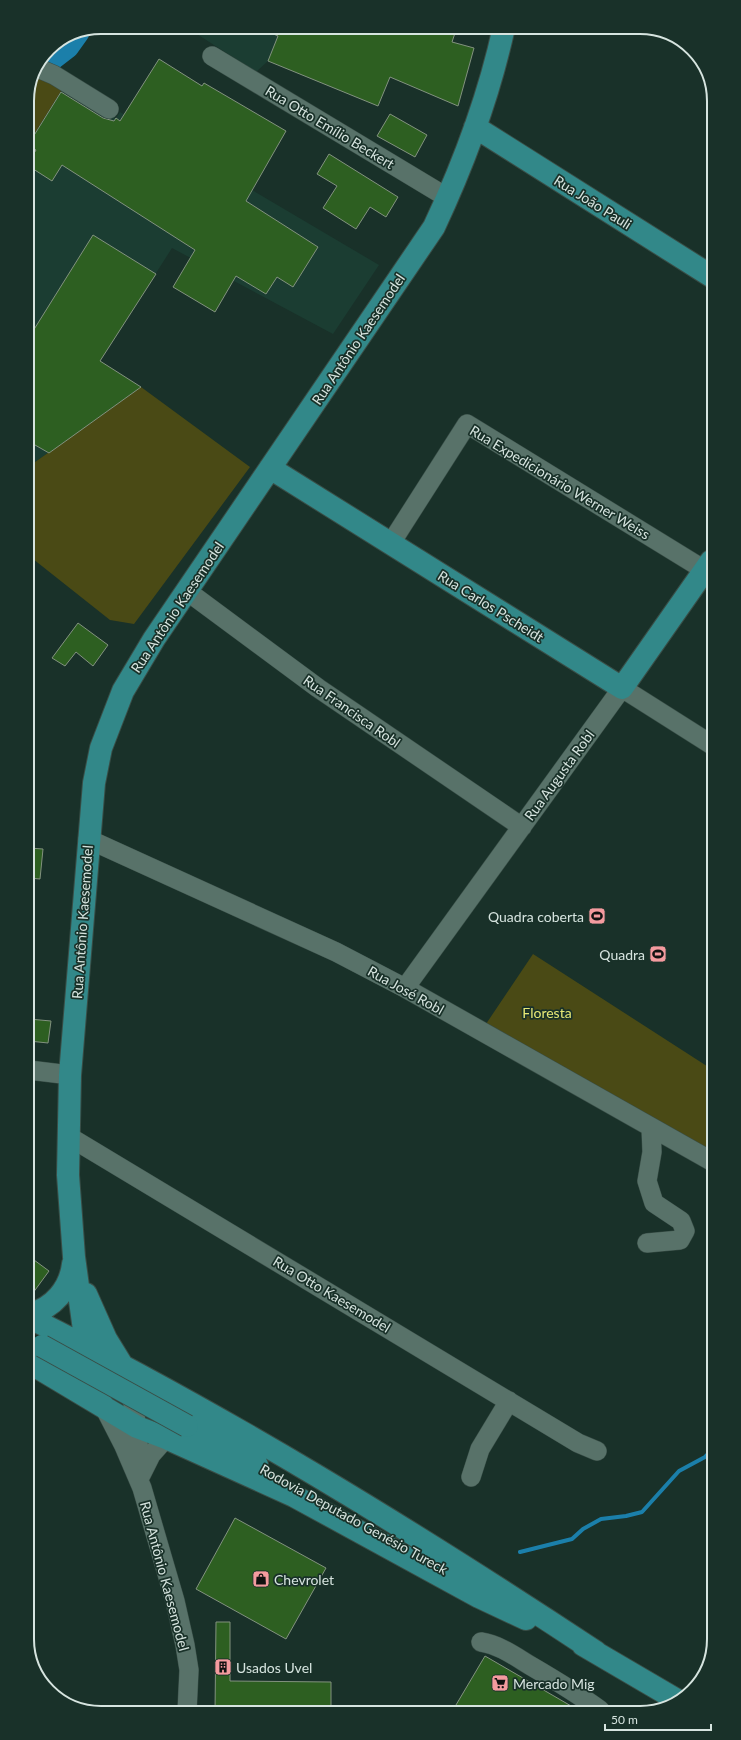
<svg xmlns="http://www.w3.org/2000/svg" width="741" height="1740" font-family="Lato,sans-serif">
<rect width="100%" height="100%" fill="#193129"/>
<!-- built -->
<path fill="#1b3d32" d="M186,27H448L456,30L452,43L458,106L390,77L378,106L268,61L256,72Z
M63,88L103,113L116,118L120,112L379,265L333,334L172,248L100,361L141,387L28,467V145Z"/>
<!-- green -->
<path fill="#4a4a15" d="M36,76L63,88L28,144L36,150L27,165V97Z
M141,387L250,467L134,624L110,620L28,555V467Z
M533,954L713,1070V1154L486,1024Z"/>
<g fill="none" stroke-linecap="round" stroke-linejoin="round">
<!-- stream -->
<path stroke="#1b7faa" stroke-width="4" d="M520,1552L572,1539L583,1529L601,1519L626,1516L642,1512L679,1471L705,1457L714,1448"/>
<!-- river -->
<path stroke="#1b7faa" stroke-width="25" d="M41,66L67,46L77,32"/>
</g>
<!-- building -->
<path fill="#2d5f21" stroke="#82927f" d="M258,27H448L456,30L452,42L474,48L458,106L390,77L378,106L268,61L278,36Z
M159,59L202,86L204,83L286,131L246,201L318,247L293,287L277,277L266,294L236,276L215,312L173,287L195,250L62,165L52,181L27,165L36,150L28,145L61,92L103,118L114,121L116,118L120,121Z
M390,114L427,135L415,157L377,136Z
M329,154L398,197L386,217L370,207L356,229L323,208L337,186L317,174Z
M93,235L156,274L100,361L141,387L49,453L28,441V339Z
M78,623L108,645L93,666L76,652L65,666L52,658Z
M29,848L43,849L40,879L29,878Z
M29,1019L51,1021L48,1043L29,1041Z
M30,1257L49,1271L30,1297Z
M235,1518L326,1568L286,1639L196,1589Z
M216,1622H230V1681L331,1682V1711L215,1712Z
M485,1656L578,1710H453Z"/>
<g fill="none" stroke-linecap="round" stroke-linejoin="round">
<!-- minor casing -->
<g stroke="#394e47" stroke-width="20">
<path id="minor" d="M212,56L448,198
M40,69L54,75L109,109
M391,543L467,424L711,574
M187,591L318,688L522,827
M88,839L336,952L405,988L713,1162
M405,988L622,688L712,745
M29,1070L70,1075
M68,1136L578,1443L597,1451
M647,1243L680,1240L685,1231L681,1221L654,1203L647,1181L652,1152L651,1128
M131,1393L137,1427L140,1471
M104,1407L124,1446L142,1488L175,1601L185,1645L189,1670L187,1712
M141,1475L151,1455L166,1438
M471,1477L480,1449L509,1401
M481,1642C500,1645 516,1657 531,1666C555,1680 578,1694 600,1710"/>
</g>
<!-- major casing -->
<g stroke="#394e47" stroke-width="24">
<path id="major" d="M475,127L711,276
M270,468L622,688L711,561
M86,1294L106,1339L122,1365
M30,1314C53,1308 70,1289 73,1264
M30,1318C226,1416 413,1531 596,1652
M30,1363L137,1427L166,1438L294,1496L479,1597L526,1619
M104,1407L93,1391L91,1381L74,1257L68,1175L70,1075L94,783L101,748L123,691L154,639L434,227C464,163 489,96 504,27
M187,1426L257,1465
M583,1645L677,1700"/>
</g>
<!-- minor -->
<use href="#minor" stroke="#587269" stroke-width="19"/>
<!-- major -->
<use href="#major" stroke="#328889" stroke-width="22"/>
<!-- major-bridge casing -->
<g stroke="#394e47" stroke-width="24" stroke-linecap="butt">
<path id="major-bridge" d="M42,1346L187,1426"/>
</g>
<!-- major-bridge -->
<use href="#major-bridge" stroke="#328889" stroke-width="22"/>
</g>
<!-- icons -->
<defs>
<g id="stadium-square" transform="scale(0.9)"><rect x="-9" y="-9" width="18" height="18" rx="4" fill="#f49b9f" stroke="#193129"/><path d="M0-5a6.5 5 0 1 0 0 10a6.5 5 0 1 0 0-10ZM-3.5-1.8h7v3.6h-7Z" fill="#111"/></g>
<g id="shop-square" transform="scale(0.9)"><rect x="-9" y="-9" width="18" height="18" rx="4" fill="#f49b9f" stroke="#193129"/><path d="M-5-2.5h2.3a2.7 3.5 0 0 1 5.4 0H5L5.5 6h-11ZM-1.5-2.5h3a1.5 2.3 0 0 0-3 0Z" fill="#111"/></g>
<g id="building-square" transform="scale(0.9)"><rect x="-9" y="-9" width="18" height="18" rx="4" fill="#f49b9f" stroke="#193129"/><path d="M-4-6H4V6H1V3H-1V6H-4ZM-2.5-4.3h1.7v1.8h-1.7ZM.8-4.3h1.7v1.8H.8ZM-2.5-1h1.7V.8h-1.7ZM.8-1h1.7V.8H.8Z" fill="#111"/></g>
<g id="supermarket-square" transform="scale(0.9)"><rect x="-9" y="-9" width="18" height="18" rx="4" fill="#f49b9f" stroke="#193129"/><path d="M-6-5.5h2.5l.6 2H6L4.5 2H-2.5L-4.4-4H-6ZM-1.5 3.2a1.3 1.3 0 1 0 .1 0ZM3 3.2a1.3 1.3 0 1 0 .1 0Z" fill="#111"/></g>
</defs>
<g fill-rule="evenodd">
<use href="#stadium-square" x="597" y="916"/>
<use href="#stadium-square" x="658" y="954"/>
<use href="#shop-square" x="261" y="1579"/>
<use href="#building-square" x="223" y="1667"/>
<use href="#supermarket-square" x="500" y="1683"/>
</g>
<g text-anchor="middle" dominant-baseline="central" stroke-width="3.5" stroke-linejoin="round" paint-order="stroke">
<!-- street labels -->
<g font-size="14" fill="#d6e4df" stroke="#193129">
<text transform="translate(330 127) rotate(31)">Rua Otto Emílio Beckert</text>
<text transform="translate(593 202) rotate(32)">Rua João Pauli</text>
<text transform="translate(358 339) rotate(-56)">Rua Antônio Kaesemodel</text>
<text transform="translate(560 482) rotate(31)">Rua Expedicionário Werner Weiss</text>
<text transform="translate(491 606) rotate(32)">Rua Carlos Pscheidt</text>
<text transform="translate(177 607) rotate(-56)">Rua Antônio Kaesemodel</text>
<text transform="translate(352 711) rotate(35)">Rua Francisca Robl</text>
<text transform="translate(559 775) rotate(-54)">Rua Augusta Robl</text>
<text transform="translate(82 922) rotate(-86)">Rua Antônio Kaesemodel</text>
<text transform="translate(406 990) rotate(29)">Rua José Robl</text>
<text transform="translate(332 1294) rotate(31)">Rua Otto Kaesemodel</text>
<text transform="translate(354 1519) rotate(29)">Rodovia Deputado Genésio Tureck</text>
<text transform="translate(165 1576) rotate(75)">Rua Antônio Kaesemodel</text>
</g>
<!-- poi labels -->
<g font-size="14" fill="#d6e4df" stroke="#193129" text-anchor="start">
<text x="584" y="916" text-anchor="end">Quadra coberta</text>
<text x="645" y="954" text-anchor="end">Quadra</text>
<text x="274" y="1579">Chevrolet</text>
<text x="236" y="1667">Usados Uvel</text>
<text x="513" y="1683">Mercado Mig</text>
</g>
<!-- park labels -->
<g font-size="14" fill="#e7e875" stroke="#193129">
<text x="547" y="1012">Floresta</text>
</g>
</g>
<!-- crop -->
<path d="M0 0H741V1740H0ZM101 34H640A67 67 0 0 1 707 101V1639A67 67 0 0 1 640 1706H101A67 67 0 0 1 34 1639V101A67 67 0 0 1 101 34Z" fill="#193129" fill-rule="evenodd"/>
<path fill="none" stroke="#d6e4df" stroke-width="2" d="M101 34H640A67 67 0 0 1 707 101V1639A67 67 0 0 1 640 1706H101A67 67 0 0 1 34 1639V101A67 67 0 0 1 101 34Z"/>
<!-- scale -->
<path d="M605 1724v6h106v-6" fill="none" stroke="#d6e4df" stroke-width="2"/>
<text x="611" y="1724" font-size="12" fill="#d6e4df" stroke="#193129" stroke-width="3" paint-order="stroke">50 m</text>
</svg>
